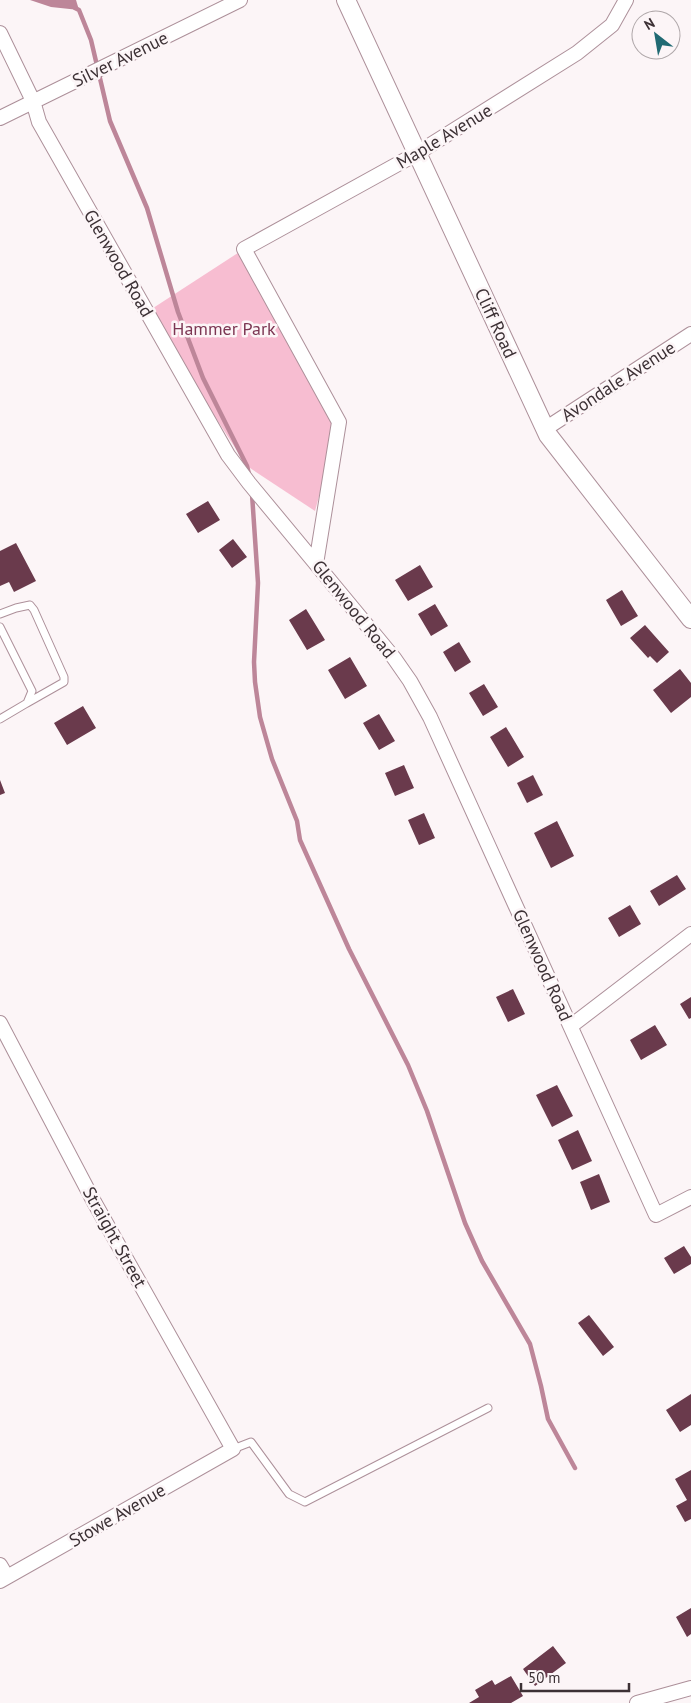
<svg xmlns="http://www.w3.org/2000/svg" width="691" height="1703" font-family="'PT Sans',sans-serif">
<rect width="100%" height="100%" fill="#fcf5f7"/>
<!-- green -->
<path fill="#f7bdd1" d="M244,249L339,422L315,511L247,466L147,312Z"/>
<!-- water -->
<path fill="#bd8699" d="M30,0H76L79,10L51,7Z"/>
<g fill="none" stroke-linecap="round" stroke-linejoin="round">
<!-- stream -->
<path stroke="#bd8699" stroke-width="4.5" d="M75,8L79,10L91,40L110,121L147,208L178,312L203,378L247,466L249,474
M252,494L258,583L254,662L255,682L260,717L272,759L297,821L300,840L349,949L408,1065L427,1111L465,1223L482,1261L530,1344L541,1386L548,1419L575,1468"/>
</g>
<!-- building -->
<path fill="#6a3a4c" d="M208,501L220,520L198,533L186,514Z
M233,539L247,557L232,568L219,550Z
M16,543L36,581L14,592L9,582L0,586V551Z
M420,565L433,587L408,601L395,580Z
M622,590L638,616L621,626L606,600Z
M435,604L448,626L431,636L418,614Z
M306,609L325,640L307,650L289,620Z
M645,625L669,652L657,663L650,656L648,658L630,638Z
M459,642L471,662L455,672L443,652Z
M350,657L367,686L345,699L328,670Z
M680,669L691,683V697L671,713L653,690Z
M484,684L498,707L483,716L469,693Z
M83,706L96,728L67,745L54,723Z
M379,714L395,741L379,750L363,723Z
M506,727L524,757L508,767L490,737Z
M404,765L414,788L395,796L385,773Z
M533,775L543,795L527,803L517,783Z
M0,780L5,793L0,795Z
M424,813L435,838L419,845L408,820Z
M557,821L574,856L551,868L534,833Z
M677,875L686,889L659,906L650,891Z
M630,905L641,924L619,937L608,918Z
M513,989L525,1014L508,1022L496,997Z
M691,997V1018L689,1019L680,1004Z
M655,1025L667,1045L641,1060L630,1040Z
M557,1085L573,1116L552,1127L536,1095Z
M578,1130L592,1161L572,1170L558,1140Z
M599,1174L610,1202L591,1210L580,1182Z
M684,1246L691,1257V1264L674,1274L664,1258Z
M589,1315L614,1347L603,1356L578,1323Z
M691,1394V1425L680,1432L666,1410Z
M691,1470V1519L685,1522L676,1506L687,1500L675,1479Z
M691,1608V1634L687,1637L676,1617Z
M553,1646L566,1663L535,1686L523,1669Z
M511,1676L523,1696L511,1703H469L479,1697L475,1690L492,1680L495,1685Z"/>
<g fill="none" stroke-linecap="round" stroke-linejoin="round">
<!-- service casing -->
<g stroke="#ad909a" stroke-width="9">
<path id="service" d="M0,614L16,608L30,605L34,610L64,677V682L27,703
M0,627L32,691L27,703L0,719
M233,1449L251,1442L289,1494L305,1502L488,1408"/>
</g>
<!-- minor casing -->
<g stroke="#ad909a" stroke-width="16">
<path id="minor" d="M0,33L33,101L39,122L228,455L249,483L394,658L410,681L430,717L656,1215L691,1197
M0,118L240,0
M545,429L691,334
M316,564L339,422L244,249L416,154L577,53L612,25L626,0
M0,1023L93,1200L233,1449L0,1581
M571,1026L691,934
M0,1565L7,1577
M637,1703L691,1688"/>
</g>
<!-- tertiary casing -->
<g stroke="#ad909a" stroke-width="20">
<path id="tertiary" d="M346,0L548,435L691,619"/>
</g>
<!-- service -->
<use href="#service" stroke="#fff" stroke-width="7"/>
<!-- minor -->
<use href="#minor" stroke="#fff" stroke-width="14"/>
<!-- tertiary -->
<use href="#tertiary" stroke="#fff" stroke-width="18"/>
</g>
<g text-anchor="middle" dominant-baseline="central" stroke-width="5" stroke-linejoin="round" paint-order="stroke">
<!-- street labels -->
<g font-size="18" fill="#3c3135" stroke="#fcf5f7">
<text transform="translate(120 59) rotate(-26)">Silver Avenue</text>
<text transform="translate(444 136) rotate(-31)">Maple Avenue</text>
<text transform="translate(119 263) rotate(60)">Glenwood Road</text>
<text transform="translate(496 323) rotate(65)">Cliff Road</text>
<text transform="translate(618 381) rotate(-33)">Avondale Avenue</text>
<text transform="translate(354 609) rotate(51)">Glenwood Road</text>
<text transform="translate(543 965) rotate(66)">Glenwood Road</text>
<text transform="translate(115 1237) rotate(61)">Straight Street</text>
<text transform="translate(117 1515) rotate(-30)">Stowe Avenue</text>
</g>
<!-- park labels -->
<g font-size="18" fill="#7c3653" stroke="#fcf5f7">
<text x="224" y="328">Hammer Park</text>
</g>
</g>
<!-- north arrow -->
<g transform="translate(656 35) rotate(329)"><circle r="24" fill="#fcf5f7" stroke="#afa7a9"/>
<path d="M0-4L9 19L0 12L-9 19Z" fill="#206a73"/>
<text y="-8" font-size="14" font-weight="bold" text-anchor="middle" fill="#3c3135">N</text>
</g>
<!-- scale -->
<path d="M521 1683v8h108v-8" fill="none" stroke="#3c3135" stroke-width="2.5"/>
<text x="528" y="1683" font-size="15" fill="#3c3135" stroke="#fcf5f7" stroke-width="4" paint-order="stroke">50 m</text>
</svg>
